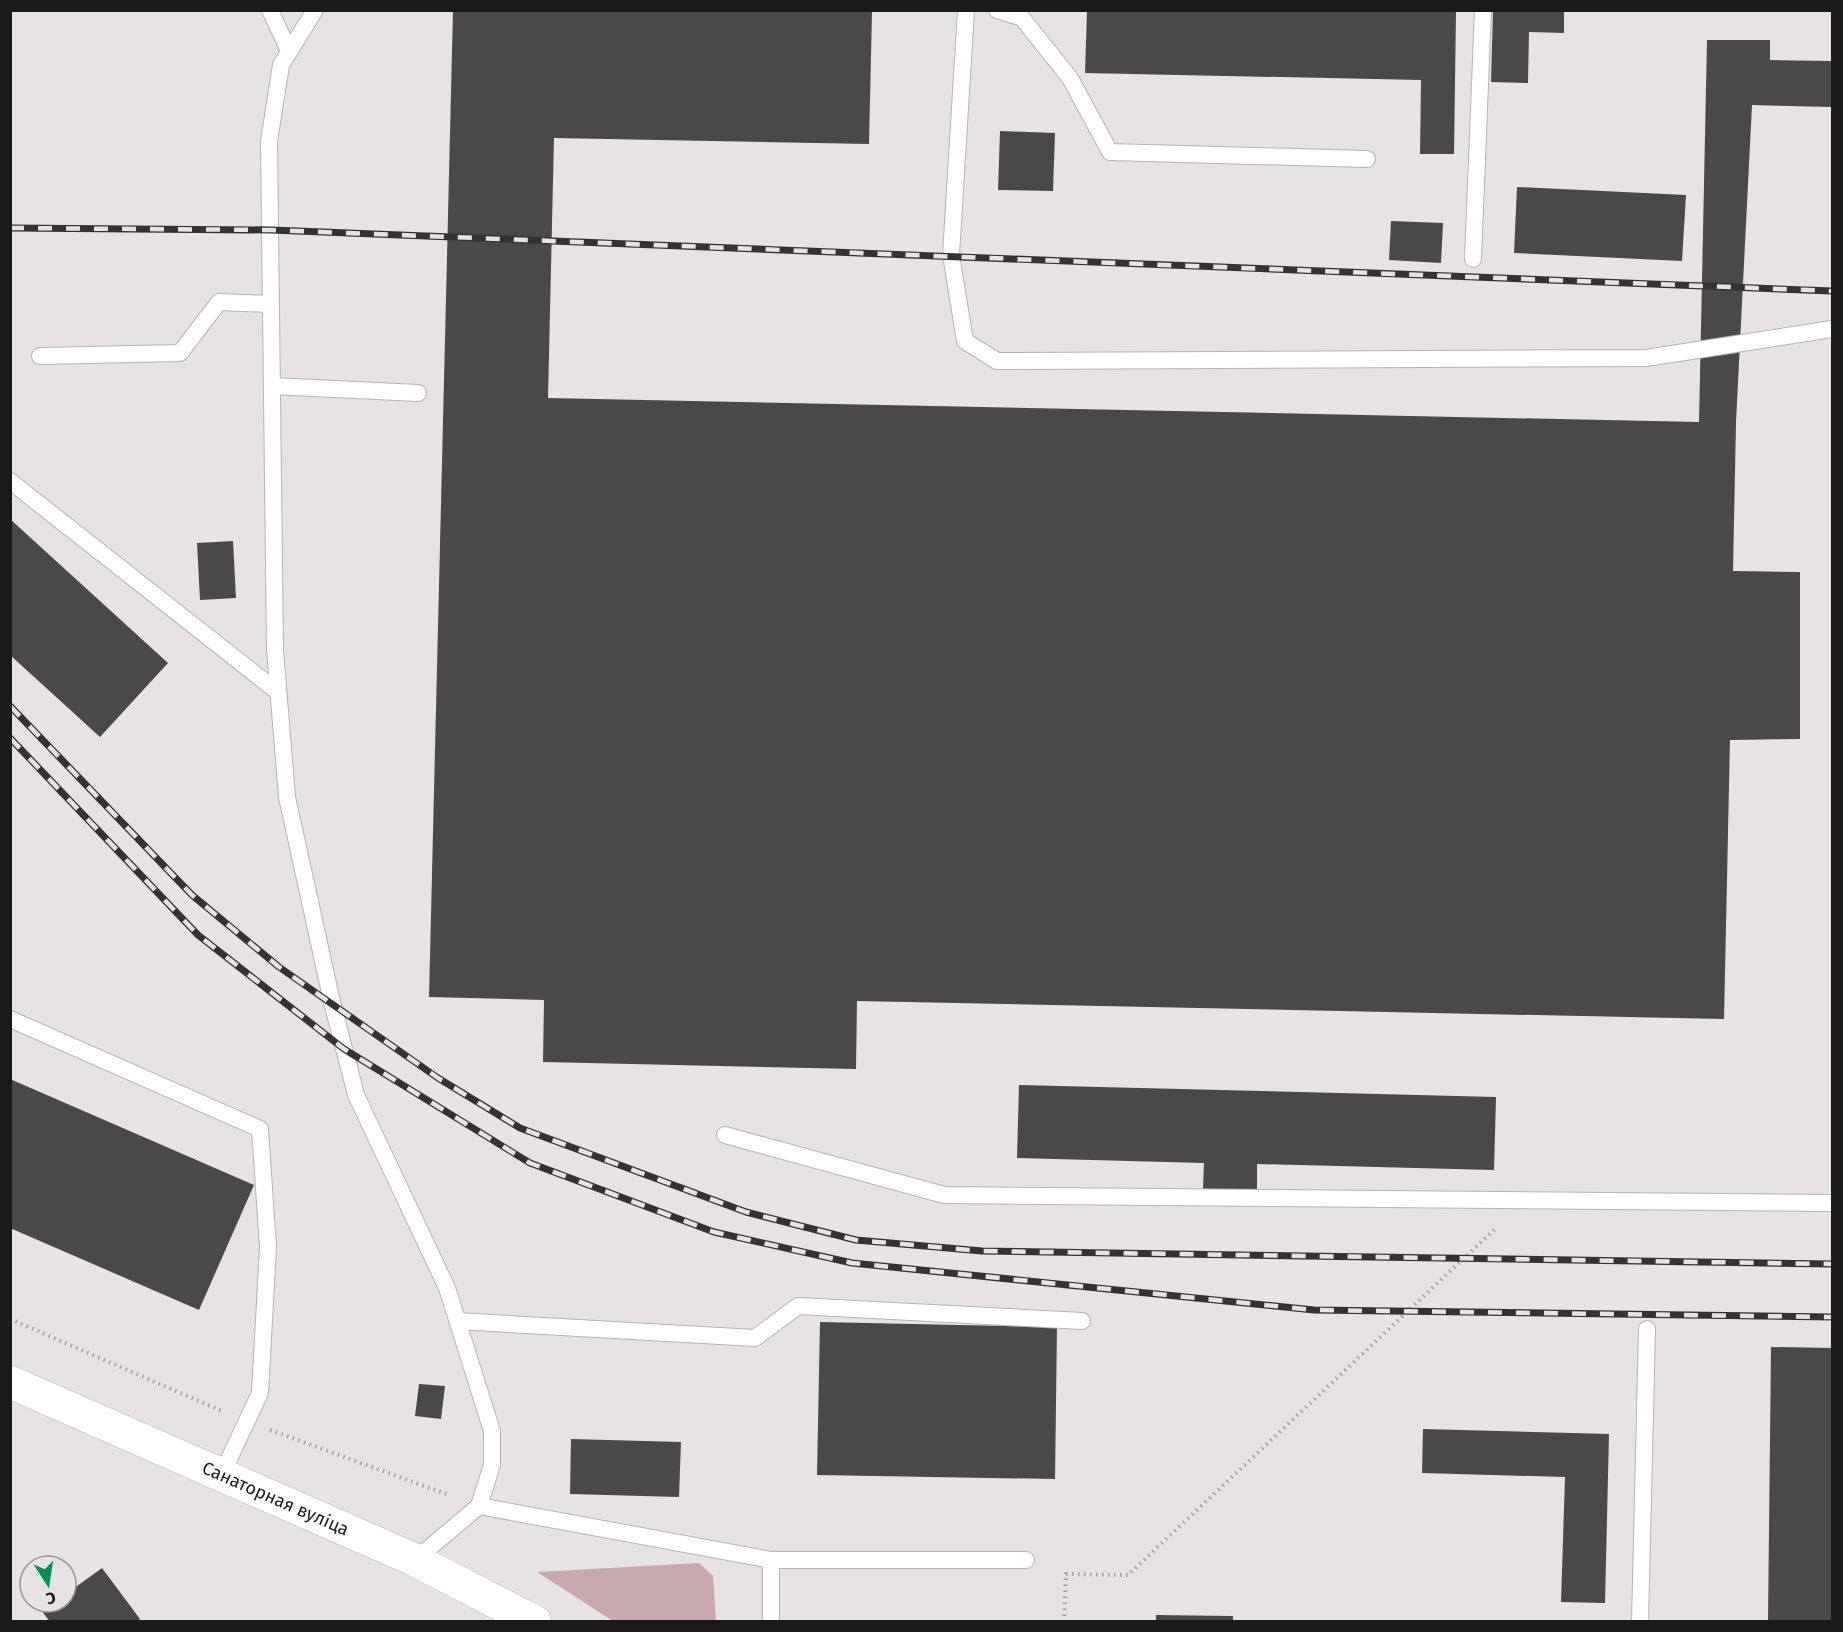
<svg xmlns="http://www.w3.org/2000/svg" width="1843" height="1632" font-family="'Fira Sans',sans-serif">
<rect width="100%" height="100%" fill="#e7e3e4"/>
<!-- green -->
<path fill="#c9a8af" d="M699,1563L713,1576L716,1621H613L537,1572Z"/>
<!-- building -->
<path fill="#4b4849" d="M453,10L872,12L869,144L554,138L548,398L1699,422L1707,40H1770V60L1832,61V107L1752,105L1736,422L1733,571L1800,572V739L1730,740L1724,1019L857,1001L856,1069L543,1062L544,1000L429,997Z
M1087,10H1456L1454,154H1420L1421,80L1085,73Z
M1493,10H1564V33L1529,32L1528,83L1491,82Z
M1000,131L1055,133L1053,191L998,190Z
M1517,187L1686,195L1682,261L1514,253Z
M1391,221L1443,223L1441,263L1389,260Z
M10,519L168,663L100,737L10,655Z
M233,541L236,598L200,600L197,543Z
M10,1079L254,1185L199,1310L10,1228Z
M1019,1085L1496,1097L1494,1170L1257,1164V1190L1203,1189L1204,1163L1017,1158Z
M820,1322L1057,1327L1055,1479L817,1475Z
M1771,1347L1832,1348V1622H1768Z
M419,1384L445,1386L441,1419L415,1416Z
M1423,1429L1609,1434L1605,1603L1561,1602L1565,1477L1422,1473Z
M571,1439L681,1442L679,1497L570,1494Z
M102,1568L140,1619L136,1622H50L42,1611L55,1602H66V1594Z
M1156,1615L1233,1616V1622H1156Z"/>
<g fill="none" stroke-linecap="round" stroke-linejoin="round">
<!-- service casing -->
<g stroke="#b6b3b3" stroke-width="18">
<path id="service" d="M270,10L289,51
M315,10L281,65L269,141L275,650L287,797L332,1002L356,1095L447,1288L492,1431V1465L479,1506L415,1560
M966,10L951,255L965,341L997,361L1646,358L1832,329
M997,10L1022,18L1070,78L1110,152L1367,159
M1473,259L1483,10
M40,356L180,353L219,302L271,304
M272,386L418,393
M10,481L278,692
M10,1019L260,1129L268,1247L260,1393L222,1474
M725,1135L944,1195L1832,1203
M457,1321L755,1338L798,1306L1082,1321
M479,1506L771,1560
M771,1622V1560H1026
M1640,1622L1647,1329"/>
</g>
<!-- tertiary casing -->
<g stroke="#b6b3b3" stroke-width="34">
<g id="tertiary">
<path id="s1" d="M10,1382L415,1560L535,1622"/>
</g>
</g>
<!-- path -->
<path stroke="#a29e9f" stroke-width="4" stroke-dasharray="1.5 4.5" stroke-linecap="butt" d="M10,1319L222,1411
M270,1430L449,1495
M1064,1622L1066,1574L1128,1575L1496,1228"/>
<!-- service -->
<use href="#service" stroke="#fff" stroke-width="16"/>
<!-- tertiary -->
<use href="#tertiary" stroke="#fff" stroke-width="33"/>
<!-- rail casing -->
<g stroke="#353233" stroke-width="7">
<path id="rail" d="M10,228L271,230L1832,291
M10,706L192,895L279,967L438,1078L520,1128L746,1212L856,1240L982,1251L1832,1264
M10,738L198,935L344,1049L530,1163L714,1232L852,1263L1314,1310L1832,1317"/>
</g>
<!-- rail -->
<use href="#rail" stroke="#e7e3e4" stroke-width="4.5" stroke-dasharray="14" stroke-linecap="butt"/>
</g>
<g text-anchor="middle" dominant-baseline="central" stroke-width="6" stroke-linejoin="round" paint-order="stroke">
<!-- street labels -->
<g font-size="18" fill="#1b1919" stroke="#e7e3e4">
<text stroke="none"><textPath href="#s1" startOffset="290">Санаторная вуліца</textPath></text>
</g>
</g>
<!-- border -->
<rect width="1843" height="1632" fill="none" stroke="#1b1919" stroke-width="24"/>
<!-- north arrow -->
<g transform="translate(48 1584) rotate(168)"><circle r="28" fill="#e7e3e4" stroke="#959293" stroke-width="1.5"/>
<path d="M0-4.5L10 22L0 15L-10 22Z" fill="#029150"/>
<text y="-9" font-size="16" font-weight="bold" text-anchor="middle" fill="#1b1919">С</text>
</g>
</svg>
